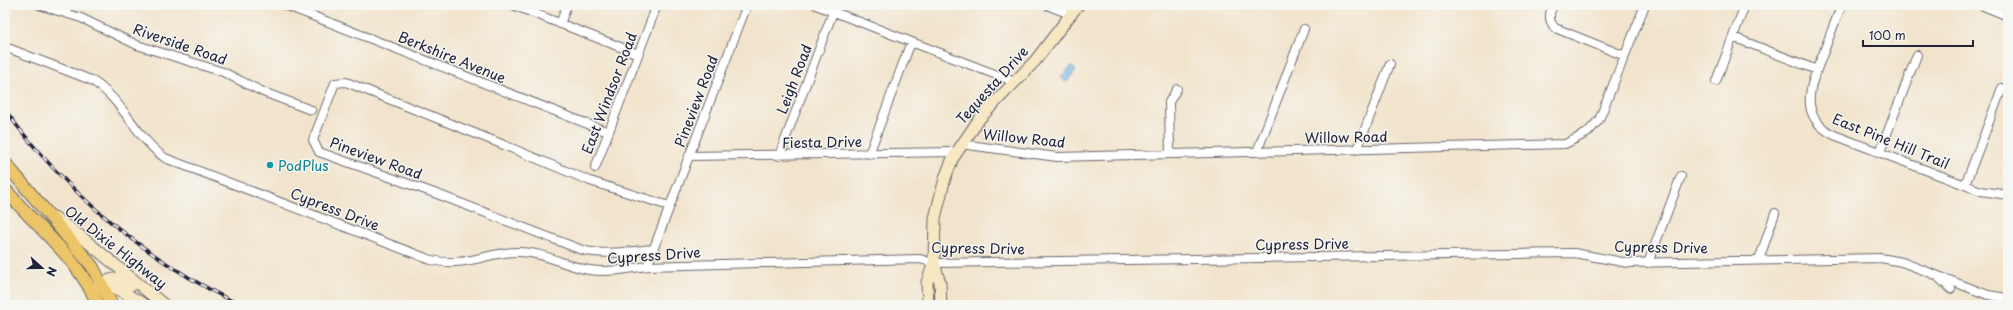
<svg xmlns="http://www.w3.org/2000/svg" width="2013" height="310" font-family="'Playpen Sans',sans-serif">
<rect width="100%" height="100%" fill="#f6f6f2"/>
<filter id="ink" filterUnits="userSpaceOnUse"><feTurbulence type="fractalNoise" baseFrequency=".025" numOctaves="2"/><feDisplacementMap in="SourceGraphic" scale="8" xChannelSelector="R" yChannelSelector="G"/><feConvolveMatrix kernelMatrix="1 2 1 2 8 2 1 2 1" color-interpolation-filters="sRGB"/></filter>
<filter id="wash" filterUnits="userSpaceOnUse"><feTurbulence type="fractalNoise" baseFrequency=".012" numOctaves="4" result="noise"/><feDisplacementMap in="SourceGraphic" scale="16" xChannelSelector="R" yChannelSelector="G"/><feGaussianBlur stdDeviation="0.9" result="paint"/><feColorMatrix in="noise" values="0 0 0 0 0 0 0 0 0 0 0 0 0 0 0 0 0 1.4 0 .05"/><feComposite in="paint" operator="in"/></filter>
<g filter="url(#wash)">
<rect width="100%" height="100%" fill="#f2e4cc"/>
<!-- water -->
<path fill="#7abaee" stroke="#4e6e94" d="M1071,66L1076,70L1067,82L1061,78Z"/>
</g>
<g filter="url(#ink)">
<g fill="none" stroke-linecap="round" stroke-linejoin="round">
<!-- street casing -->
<g stroke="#6b666e" stroke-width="10">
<path id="street" d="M39,5L81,18L137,45L223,72L263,92L311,110
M285,5L608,132
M513,5L638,54
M816,5L1015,82
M1047,5L1072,15
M1553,5C1549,14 1548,20 1555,28L1625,56
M1842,5C1835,21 1829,38 1823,54C1811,84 1796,116 1834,135L1965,185L1981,191L2008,195
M1981,5L2008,16
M560,24L567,5
M1733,37L1817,70
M5,47L91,80C123,99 135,137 165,158L431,260C466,268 486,252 519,252C544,252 565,266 589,270C609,273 628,269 647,266L920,259L934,263L1574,253L1628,263L1881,258L1902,262L1988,295L2008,298
M1716,81L1745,5
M961,144L1057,157L1565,144L1587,133L1599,120L1645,5
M1357,150L1390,64
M1257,152L1304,29
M1880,152L1917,55
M869,154L911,42
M1170,154L1169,102L1177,89
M689,156L956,152
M779,156L833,12
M595,168L657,5
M1965,185L2002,88
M653,249C630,251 605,256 582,250L437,194L319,152L313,140L335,83L346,82L499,143L590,181L669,206
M1759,260L1775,213
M1648,263L1681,176
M647,266L747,5
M1940,279L1951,289"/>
</g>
<!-- secondary casing -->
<g stroke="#6b666e" stroke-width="13">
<path id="secondary" d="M54,217L79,235L164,305
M102,284C113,277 121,277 132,285
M99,285L114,287L145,305
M928,305L927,282L934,263
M941,305L940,283L934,263L935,218L945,178L953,158L980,118L1035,61L1078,5"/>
</g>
<!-- primary casing -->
<g stroke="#6b666e" stroke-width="14">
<path id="primary" d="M5,163L92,266L112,305
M5,189C37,228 78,257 98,305"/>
</g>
<!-- street -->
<use href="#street" stroke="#fff" stroke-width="8"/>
<!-- secondary -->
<use href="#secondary" stroke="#f7e8c3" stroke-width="11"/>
<!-- primary -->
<use href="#primary" stroke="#ecc569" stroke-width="12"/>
<!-- rail casing -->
<g stroke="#22223b" stroke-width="3.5">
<path id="rail" d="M5,110C66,193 148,261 240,305"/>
</g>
<!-- rail -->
<use href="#rail" stroke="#f6f6f2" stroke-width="2" stroke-dasharray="6" stroke-linecap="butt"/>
</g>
</g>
<!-- markers -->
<circle fill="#0f9aa8" stroke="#f6f6f2" stroke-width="1.5" cx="270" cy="165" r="4"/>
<g text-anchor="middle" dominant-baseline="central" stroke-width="3" stroke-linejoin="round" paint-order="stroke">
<!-- street labels -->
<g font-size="14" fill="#22223b" stroke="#f6f6f2">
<text transform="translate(180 44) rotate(19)">Riverside Road</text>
<text transform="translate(452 57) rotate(22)">Berkshire Avenue</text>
<text transform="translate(794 79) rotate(-69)">Leigh Road</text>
<text transform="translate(992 85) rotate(-48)">Tequesta Drive</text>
<text transform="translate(609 93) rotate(-69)">East Windsor Road</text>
<text transform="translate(696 101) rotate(-69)">Pineview Road</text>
<text transform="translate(1346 137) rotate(-1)">Willow Road</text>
<text transform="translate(1024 138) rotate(6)">Willow Road</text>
<text transform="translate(1891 141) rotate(22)">East Pine Hill Trail</text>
<text transform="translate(822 142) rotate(-1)">Fiesta Drive</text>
<text transform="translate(376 158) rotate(20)">Pineview Road</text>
<text transform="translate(335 209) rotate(21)">Cypress Drive</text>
<text transform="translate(1302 244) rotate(-1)">Cypress Drive</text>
<text transform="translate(116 247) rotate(38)">Old Dixie Highway</text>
<text transform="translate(1661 247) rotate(1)">Cypress Drive</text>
<text transform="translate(978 248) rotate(1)">Cypress Drive</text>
<text transform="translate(654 255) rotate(-4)">Cypress Drive</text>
</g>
<!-- culture labels -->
<g font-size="14" fill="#0d838f" stroke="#f6f6f2" text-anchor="start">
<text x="278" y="165">PodPlus</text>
</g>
</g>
<!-- margin -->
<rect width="2013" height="310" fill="none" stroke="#f6f6f2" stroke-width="20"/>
<!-- north arrow -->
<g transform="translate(42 268) rotate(111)" stroke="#f6f6f2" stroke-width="3" paint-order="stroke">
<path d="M0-3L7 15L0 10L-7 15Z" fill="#22223b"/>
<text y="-6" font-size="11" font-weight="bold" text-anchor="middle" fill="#22223b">N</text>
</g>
<!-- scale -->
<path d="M1863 40v6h110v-6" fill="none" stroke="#22223b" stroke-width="2"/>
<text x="1869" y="40" font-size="12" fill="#22223b" stroke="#f6f6f2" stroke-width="3" paint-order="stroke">100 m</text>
</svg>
